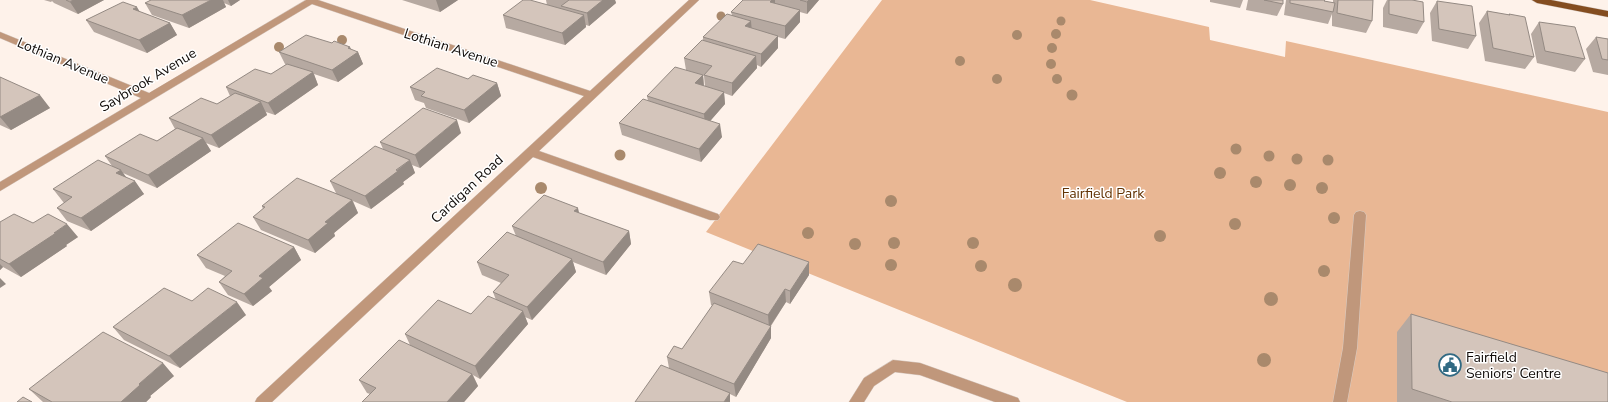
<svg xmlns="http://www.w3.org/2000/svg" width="1608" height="402" font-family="'Nunito Sans',sans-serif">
<rect width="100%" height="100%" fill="#fef2ea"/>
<!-- green -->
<path fill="#e9b794" d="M882,0H1090L1209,27L1210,40L1285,57L1286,41L1608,112V402H1127L706,232Z"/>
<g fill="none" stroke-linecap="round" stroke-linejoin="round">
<!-- minor casing -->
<g stroke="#d8cdc6" stroke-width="1">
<path id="minor" d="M306,0H318L590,91L689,0H699L539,151L718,214L720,217L718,220H710L533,157L272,402H255L257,398L584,96L312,4L0,191V182L141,98L0,38V32L149,93Z
M1360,211L1364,212L1366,215L1357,348L1347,402H1333L1343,348L1354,215L1356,212Z
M893,360L920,363L1018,398L1020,402H995L920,375L895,372L874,386L864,402H849L864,378Z"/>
</g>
<!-- major casing -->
<g stroke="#d8cdc6" stroke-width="1">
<path id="major" d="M1532,0H1551L1608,11V17L1537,3Z"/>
</g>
<!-- minor -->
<use href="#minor" fill="#c0977b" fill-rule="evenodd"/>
<!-- major -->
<use href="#major" fill="#844d20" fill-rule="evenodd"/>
</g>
<!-- trees -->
<g fill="#a9896c">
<circle cx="721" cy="16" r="4.5"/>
<circle cx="1061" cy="21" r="4.5"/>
<circle cx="1056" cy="34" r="5"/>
<circle cx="1017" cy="35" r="5"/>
<circle cx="342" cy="40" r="5"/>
<circle cx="279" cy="47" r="5"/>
<circle cx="1052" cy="48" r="5"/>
<circle cx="960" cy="61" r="5"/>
<circle cx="1051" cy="64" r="5"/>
<circle cx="997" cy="79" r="5"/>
<circle cx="1057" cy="79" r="5"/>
<circle cx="1072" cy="95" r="5.5"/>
<circle cx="1236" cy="149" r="5.5"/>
<circle cx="620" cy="155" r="5.5"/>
<circle cx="1269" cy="156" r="5.5"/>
<circle cx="1297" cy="159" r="5.5"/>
<circle cx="1328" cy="160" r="5.5"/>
<circle cx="1220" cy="173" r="6"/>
<circle cx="1256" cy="182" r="6"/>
<circle cx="1290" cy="185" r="6"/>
<circle cx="541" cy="188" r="6"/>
<circle cx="1322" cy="188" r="6"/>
<circle cx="891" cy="201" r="6"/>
<circle cx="1334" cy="218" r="6"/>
<circle cx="1235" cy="224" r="6"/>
<circle cx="808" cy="233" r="6"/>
<circle cx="1160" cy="236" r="6"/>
<circle cx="894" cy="243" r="6"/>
<circle cx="973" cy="243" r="6"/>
<circle cx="855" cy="244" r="6"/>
<circle cx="891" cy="265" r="6"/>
<circle cx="981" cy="266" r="6"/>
<circle cx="1324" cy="271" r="6"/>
<circle cx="1015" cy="285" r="7"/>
<circle cx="1271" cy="299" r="7"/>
<circle cx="1264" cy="360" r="7"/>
</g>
<!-- wall -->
<path fill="#b6a9a1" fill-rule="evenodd" d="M44,0H104L78,14L54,3L52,1L51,2Z
M149,0H240L231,6L224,3L226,7L189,28L152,15L145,3L150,1Z
M402,0H458L440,12Z
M546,0H615L616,3L589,26L586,25V27L565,45L506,28L503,15L547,5Z
M743,0H819L807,14L800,12V22L785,39L778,37V48L761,67L757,65V68L732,96L724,93L725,104L710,121L722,137L701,162L622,135L619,123L648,101L647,96L686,70L684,58L703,41V37L732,15L731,12ZM686,71L704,76L705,86H704L703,75Z
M1210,0H1243L1240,8L1210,2Z
M1248,0H1283V4L1277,16L1246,10Z
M1286,0H1325L1324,1L1333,3V0H1373L1372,21L1366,33L1332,26V14L1328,24L1284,15Z
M1387,0H1412L1424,22L1417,34L1383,27V8Z
M1437,1L1476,36L1468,49L1432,41L1430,13Z
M1487,11L1508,15L1509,14L1534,57L1525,69L1485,61L1479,23Z
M140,12L170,23L177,35L147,53L94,32L86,20Z
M1539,22L1585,59L1575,72L1537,63L1531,34Z
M1596,37L1608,39V75L1593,72L1586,49Z
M351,50L358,52L363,64L338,82L314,74L318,85L275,115L266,112L267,115L219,148L206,143L211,151L157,188L123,173L127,178L144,194L91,231L67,221L57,208L64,203L53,189L112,166L105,156L157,141L175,129L169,118L217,104L230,96L226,87L271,74L286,65L285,64L279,52Z
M0,77L50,108L11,130L0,125Z
M468,79L497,83L501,96L469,123L426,108L424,103L415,100L410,87Z
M461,133L420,168L412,165L415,173L403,182L404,184L371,209L353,201L358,213L334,233L335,236L315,253L261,230L253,217L263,209L262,206L336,193L330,181L383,149L380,142Z
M579,213L629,231L631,244L606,275L573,262L576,272L532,320L525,317L528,324L480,379L473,375L478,386L464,402H362L370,394L367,393L359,380L410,345L405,334L471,314L496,300L493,292L501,283L482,275L477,262L516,236L512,226Z
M0,222L33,223L78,237L66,245L67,246L21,277L3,267L0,270Z
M294,247L301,260L269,287L272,291L253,306L228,295L219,282L225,276L206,268L197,255Z
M743,264L809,275L790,304L786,302L771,326V338L736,397L730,394V402H635L669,368L667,357L682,349L713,306L711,305L709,292Z
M192,301L246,315L180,368L124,340L113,327Z
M1411,314L1608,402H1397V332Z
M174,376L150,396L151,397L146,402H43L29,389Z"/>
<!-- shaded-wall -->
<path fill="#948a83" d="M73,0H104L78,14L70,2Z
M211,0H223L226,7L189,28L182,15Z
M228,0H240L231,6Z
M436,0H458L440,12Z
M603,0H615L616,3L589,26L587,13Z
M772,0H775V9L770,2Z
M809,0H819L807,14V2Z
M137,7L144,19L133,9Z
M800,10V22L785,39V26Z
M584,15L586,27L565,45L562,33Z
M751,21L752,33L745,26Z
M170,23L177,35L147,53L139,40Z
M778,36V48L761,67V54Z
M350,47L354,55L358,52L363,64L338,82L332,70L348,48Z
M756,56L757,68L732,96V83Z
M313,72L318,85L275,115L268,103Z
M703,75L704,88L695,83Z
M497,83L501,96L469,123L464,110Z
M724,92L725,104L705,127L704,114Z
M40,95L50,108L11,130L0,117Z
M261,102L267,115L219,148L211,135Z
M457,120L461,133L420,168L415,155Z
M720,124L722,137L701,162L699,149Z
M203,138L211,151L157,188L148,175Z
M410,160L415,173L403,182L404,184L371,209L365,196Z
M121,170L130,183L116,173Z
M135,181L144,194L91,231L81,218Z
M352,200L358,213L334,233L335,236L315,253L308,240L325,222Z
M578,208L581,221L574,211Z
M67,224L78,237L66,245L67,246L21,277L9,264Z
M629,231L631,244L606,275L603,262Z
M294,247L301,260L269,287L272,291L253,306L244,294L259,276Z
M572,259L576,272L532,320L527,307Z
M809,262V275L790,304V291Z
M0,264L3,267L0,270Z
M0,278L6,284L0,288Z
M785,289L786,302L769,328L768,315Z
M237,302L246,315L180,368L169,356Z
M523,311L528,324L480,379L475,366Z
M771,326V338L736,397L734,384Z
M163,363L174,376L150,396L151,397L146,402H121L139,384Z
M472,374L478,386L464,402H447Z
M730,393V402H724Z"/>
<!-- building -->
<path fill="#d4c5bb" stroke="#948a83" d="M66,0H73L70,2Z
M151,0H211L182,15L145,3Z
M523,0H530L584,15L562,33L503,15Z
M569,0H603L587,13L561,6Z
M743,0H772L770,2L800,10L785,26L731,12Z
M800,0H809L807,2Z
M1264,0H1283V4Z
M1290,0H1325L1324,1L1335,3L1333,12L1290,3Z
M1338,0H1373L1372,21L1337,13Z
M1389,0H1412L1423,2L1424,22L1389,14Z
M1437,1L1472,6L1476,36L1439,29Z
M123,2L137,7L133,9L170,23L139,40L86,20Z
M1487,11L1510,15L1509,14L1525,17L1534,57L1493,48Z
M727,14L751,21L745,26L778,36L761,54L703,37Z
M1539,22L1575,27L1585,59L1545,51Z
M306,35L332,43L334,41L350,47L348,48L358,52L332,70L279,52Z
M1596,37L1608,39V60L1602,59Z
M702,40L756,56L732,83L704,75L712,66L684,58Z
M287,64L313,72L268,103L226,87L255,69L271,74Z
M675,67L703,75L695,83L724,92L704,114L647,96Z
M437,68L468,79L473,75L497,83L464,110L421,96L425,92L410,87Z
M0,77L40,95L0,117Z
M235,93L261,102L211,135L169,118L201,98L217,104Z
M643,99L720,124L699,149L619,123Z
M423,108L457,120L415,155L380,142Z
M177,128L203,138L148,175L105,156L140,134L157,141Z
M375,146L410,160L396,170L398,171L365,196L330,181Z
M98,160L121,170L116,173L135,181L81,218L57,208L72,197L53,189Z
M297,178L352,200L325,222L328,223L308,240L253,217L265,207L262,206Z
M544,195L578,208L574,211L629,231L603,262L512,226Z
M14,214L33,223L48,214L67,224L54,233H56L9,264L0,259V222Z
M238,223L294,247L259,276L263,278L244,294L219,282L232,271L197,255Z
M507,232L572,259L527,307L493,292L509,275L477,262Z
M758,244L809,262L790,291L785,289L768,315L709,292L733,261L743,264Z
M164,288L192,301L208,288L237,302L169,356L113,327Z
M488,296L523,311L475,366L405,334L438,300L471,314Z
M714,303L771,326L734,384L667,357L674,346L682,349Z
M1411,314L1608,373V402H1452L1412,389Z
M103,332L163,363L139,384L140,385L121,402H52L29,389Z
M399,340L472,374L447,402H362L376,388L359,380Z
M661,365L730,393L724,402H635Z
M23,397L32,402H17Z"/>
<!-- icons -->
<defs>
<g id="civic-ring" transform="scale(1.15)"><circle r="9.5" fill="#fff" stroke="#316a83" stroke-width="1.5"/><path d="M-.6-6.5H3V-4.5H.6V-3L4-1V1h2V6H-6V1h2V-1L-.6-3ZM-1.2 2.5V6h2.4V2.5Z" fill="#316a83"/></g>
</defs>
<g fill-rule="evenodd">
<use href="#civic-ring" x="1450" y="365"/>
</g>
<g text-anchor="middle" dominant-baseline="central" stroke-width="3" stroke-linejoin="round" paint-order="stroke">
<!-- street labels -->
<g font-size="14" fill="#100b08" stroke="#fff">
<text transform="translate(451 48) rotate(18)">Lothian Avenue</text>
<text transform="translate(63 61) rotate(23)">Lothian Avenue</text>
<text transform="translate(148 80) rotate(-31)">Saybrook Avenue</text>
<text transform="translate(467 189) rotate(-43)">Cardigan Road</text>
</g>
<!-- park labels -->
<g font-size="14" fill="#633304" stroke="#fff">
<text x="1103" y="193">Fairfield Park</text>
</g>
<!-- poi labels -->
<g font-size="14" fill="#100b08" stroke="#fff" text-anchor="start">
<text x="1466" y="357">Fairfield<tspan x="1466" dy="16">Seniors' Centre</tspan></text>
</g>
</g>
</svg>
